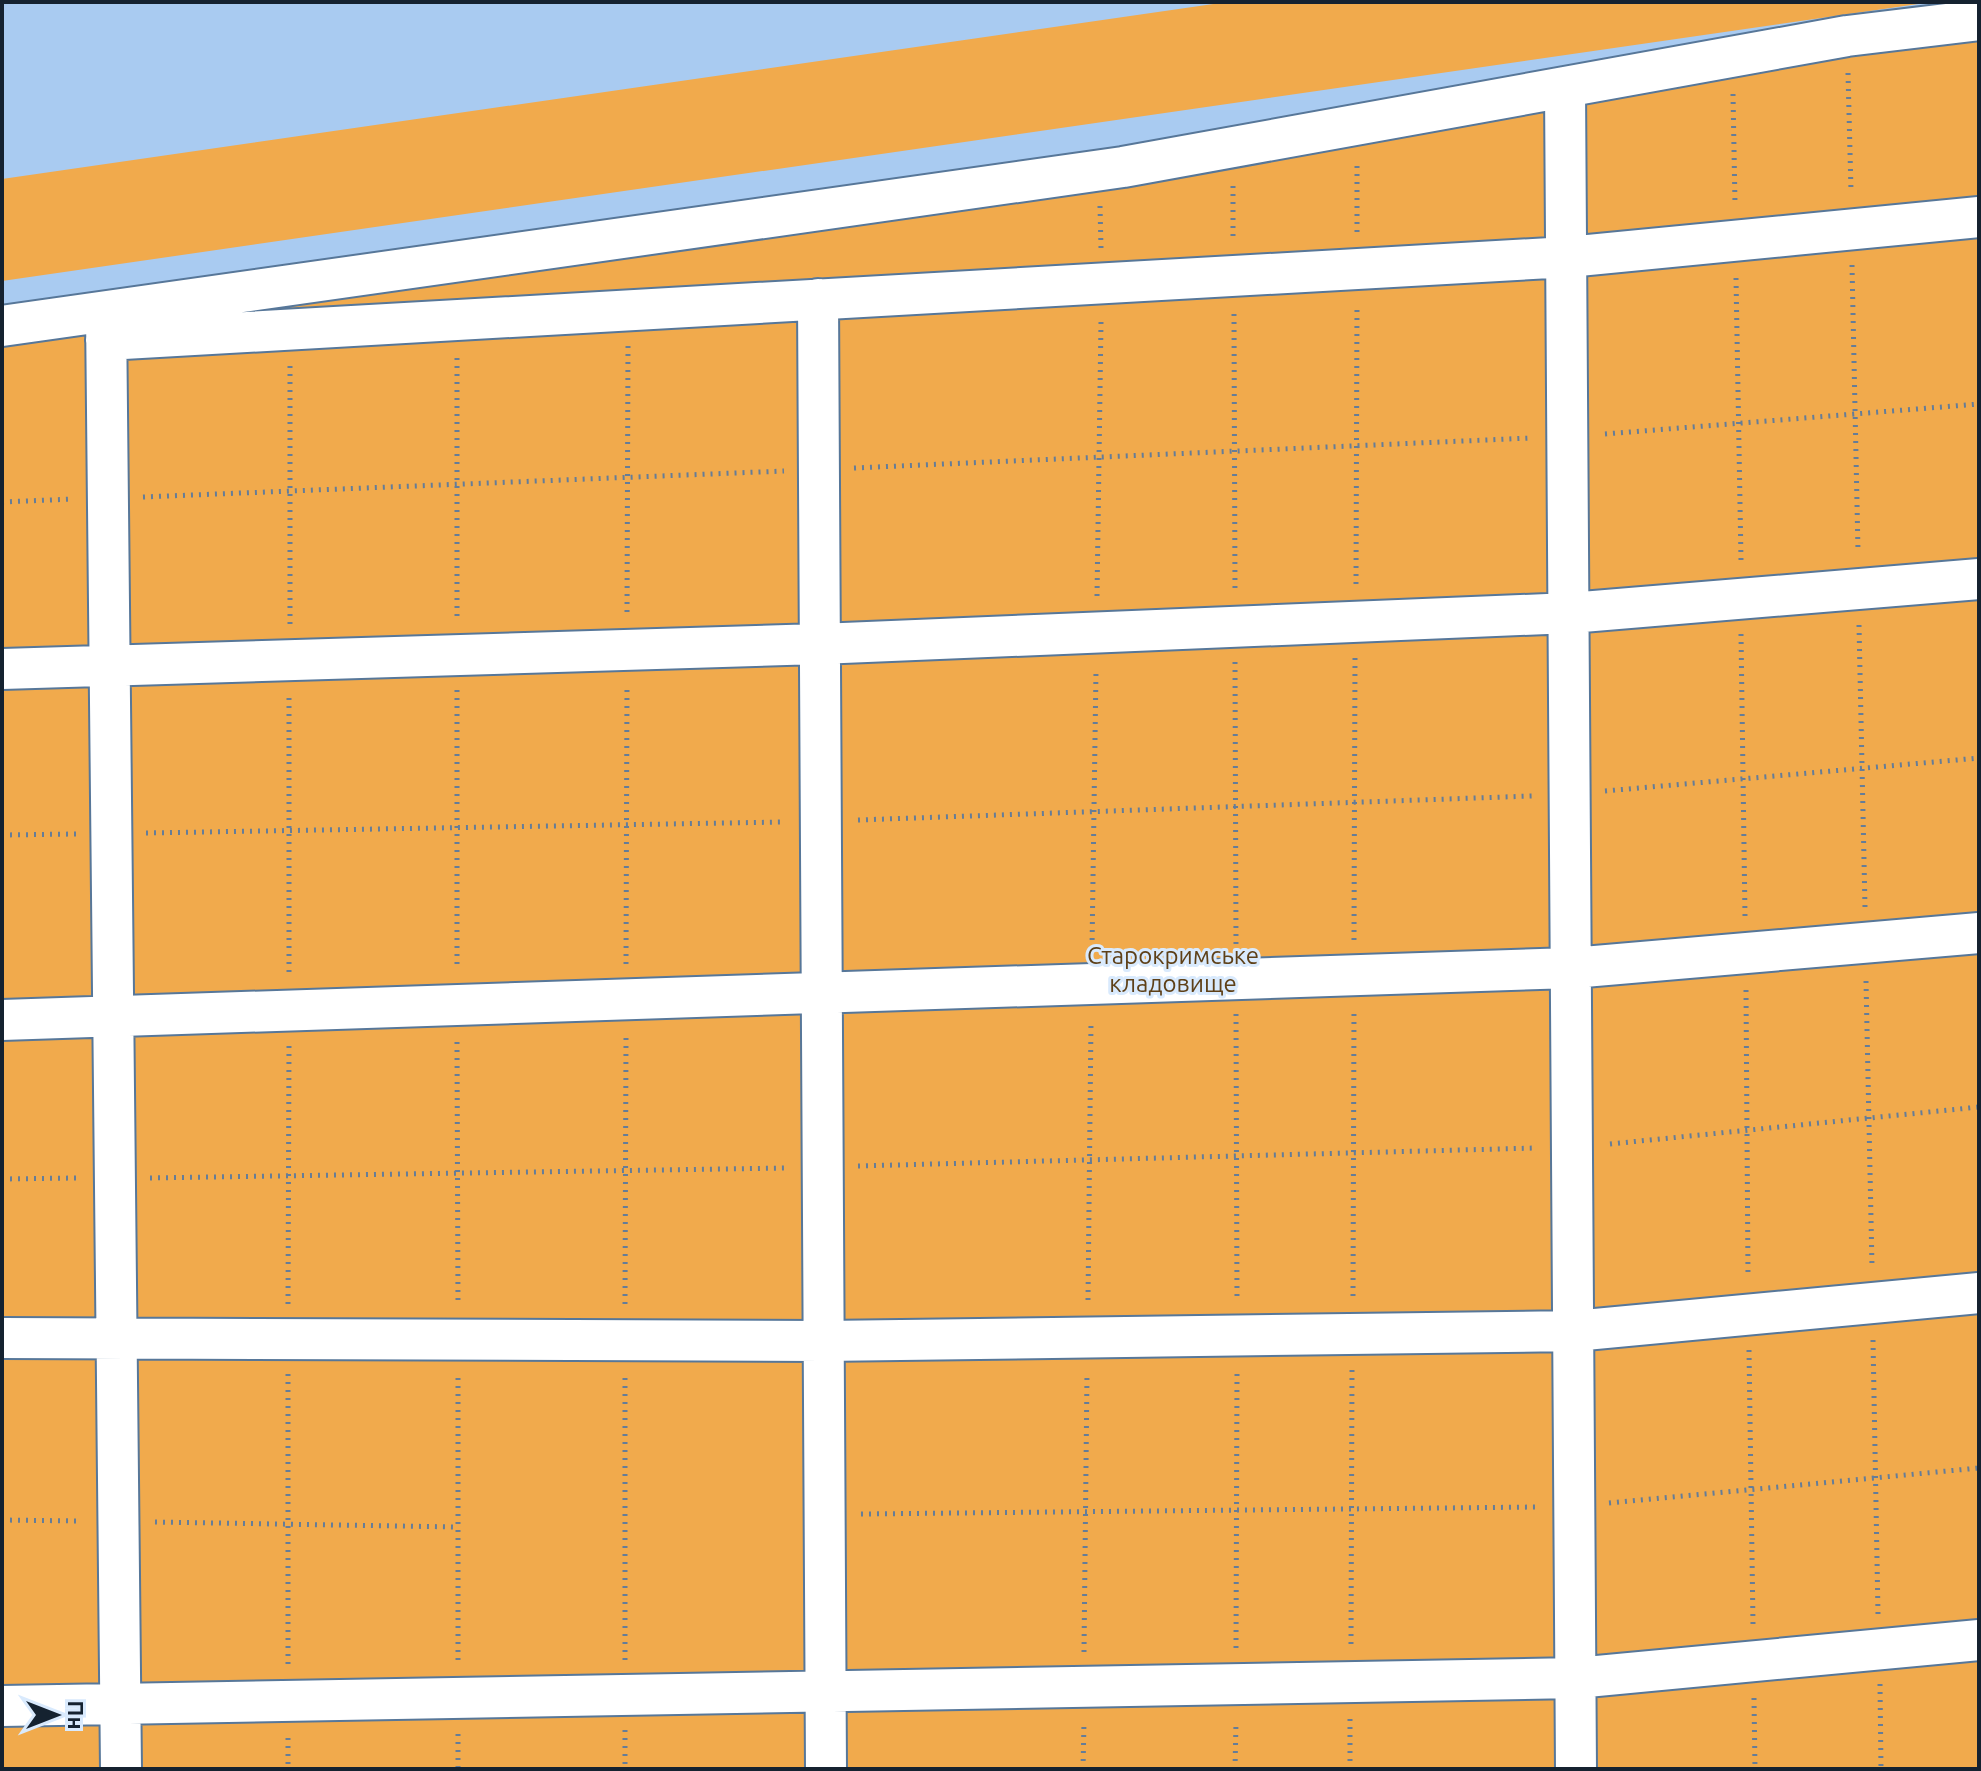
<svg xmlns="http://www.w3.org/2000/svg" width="1981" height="1771" font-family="Ubuntu,sans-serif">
<rect width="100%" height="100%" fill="#a9cbf1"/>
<!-- green -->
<path fill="#f1aa4c" d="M1227,2H1932L2,281V179Z
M1979,20V1769H2V326Z"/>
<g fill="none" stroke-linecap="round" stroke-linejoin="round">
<!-- minor casing -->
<g stroke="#577799" stroke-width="44">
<path id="minor" d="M1565,87L1576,1769
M818,299L826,1769
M106,313L121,1769
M2,326L1123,167L1847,36L1979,20
M106,340L1568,257L1979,217
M2,669L819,644L1570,613L1979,579
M2,1020L1572,968L1979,933
M2,1338L823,1341L1574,1331L1979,1293
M2,1706L1576,1678L1979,1640"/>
</g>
<!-- path -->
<path stroke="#657d98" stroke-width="5" stroke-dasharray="2 6" stroke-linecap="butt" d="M1848,73L1851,191
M1733,94L1735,204
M1233,186V240
M1100,206L1101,248
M1357,232V162
M1852,265L1858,551
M1736,278L1741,560
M1234,314L1235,592
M457,358V620
M290,366V624
M1605,434L1979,404
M854,468L1531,438
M143,497L784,471
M2,502L73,499
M1356,584L1357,306
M1097,596L1101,322
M627,612L628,346
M1859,625L1865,907
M1741,634L1745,916
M1235,662L1236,944
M457,690V968
M1605,791L1979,758
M858,820L1532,796
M146,833L784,822
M2,835L76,834
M1354,940L1355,658
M1092,948L1096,670
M626,964L627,686
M289,972V698
M1866,981L1872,1266
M1746,990L1748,1276
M1236,1014L1237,1300
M457,1042L458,1304
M1610,1144L1979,1107
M858,1166L1536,1148
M150,1178L784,1168
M2,1179L76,1178
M1353,1296L1354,1010
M1088,1300L1091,1022
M288,1304L289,1046
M625,1304L626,1038
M1873,1340L1878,1614
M1749,1350L1753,1624
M458,1378V1660
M1609,1503L1979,1468
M861,1514L1539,1507
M2,1520L81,1521
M155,1522L458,1527
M1351,1644L1352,1370
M1236,1648L1237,1374
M1084,1652L1087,1374
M625,1660V1378
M288,1664V1374
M1880,1684L1881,1769
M1754,1698L1755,1769
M625,1730V1769
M458,1734V1769
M288,1738V1769
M1083,1769L1084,1722
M1235,1769L1236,1722
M1350,1769V1718"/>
<!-- minor -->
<use href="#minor" stroke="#fff" stroke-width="40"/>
</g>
<g text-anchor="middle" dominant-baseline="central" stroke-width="6" stroke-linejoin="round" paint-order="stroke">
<!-- park labels -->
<g font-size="24" fill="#5e4018" stroke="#d9eafd">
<text x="1173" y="955">Старокримське<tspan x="1173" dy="28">кладовище</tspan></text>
</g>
</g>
<!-- border -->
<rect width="1981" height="1771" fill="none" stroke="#152230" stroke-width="8"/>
<!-- north arrow -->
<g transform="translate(56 1715) rotate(90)" stroke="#d9eafd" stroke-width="6" paint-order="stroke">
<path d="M0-6L14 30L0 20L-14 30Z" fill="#152230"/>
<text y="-12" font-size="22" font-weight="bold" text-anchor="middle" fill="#152230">Пн</text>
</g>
</svg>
